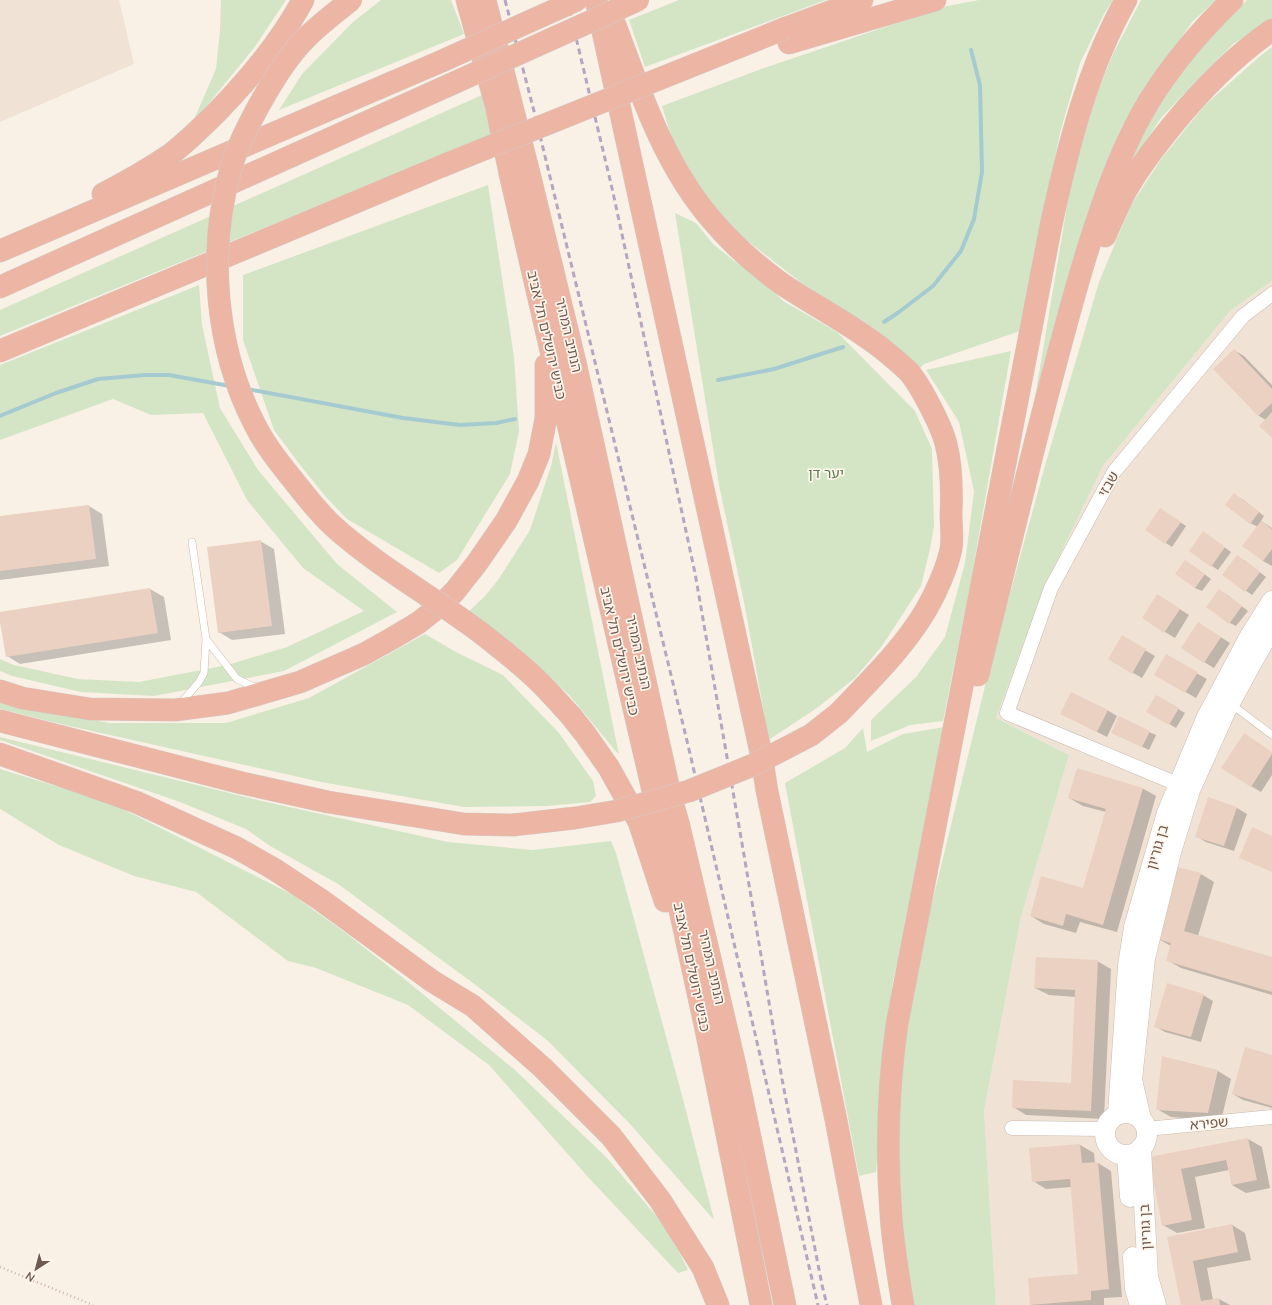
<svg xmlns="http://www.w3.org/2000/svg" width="1272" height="1305" font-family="Mulish,'Noto Sans Hebrew',sans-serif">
<rect width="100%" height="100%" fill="#f9f1e6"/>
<!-- residential -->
<path fill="#f0e3d5" d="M0,0H119L134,64L0,122Z
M1272,281V1305H996L984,1111L1021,917L1069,755L996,718L1045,586L1103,466L1230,311Z"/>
<!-- green -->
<path fill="#d4e5c6" d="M221,0H286L254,48L192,124L216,69L220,30Z
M381,0H451L464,34L279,110L302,74L353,22Z
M679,0H826L645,67L629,20Z
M979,0H1113L1104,14L1080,63L1060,133L1020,331L924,364L917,371L886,341L799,281L740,235L712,208L695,182L672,139L662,106L767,67L947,6Z
M1141,0H1216L1192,22L1147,87L1122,126L1102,176L1033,409L1071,182L1096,96L1113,54Z
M1247,0H1272V19L1233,44L1198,79L1161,118L1128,168L1148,122L1175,82L1206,41Z
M1272,47V281L1230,311L1103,466L1045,586L996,718L1069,755L1021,917L984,1111L996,1305H913L904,1244L898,1148L901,1075L918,960L988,674L1046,462L1099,282L1131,205L1162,158L1205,105L1259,57Z
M482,95L491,135L0,336V310Z
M488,185L514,357L519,431L510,474L457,560L439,573L347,519L325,496L297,461L274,430L243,340V275Z
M675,213L696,223L713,244L733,260L765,282L783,301L837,332L915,411L932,449L934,526L930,549L921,586L882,646L855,678L817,708L770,739L767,730L745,607L719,485Z
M199,285L202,325L220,408L258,470L337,564L397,612L284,671L154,696L81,692L12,676L0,671V659L14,665L78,679L139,682L227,665L287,647L364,611L303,568L247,500L203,413L151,415L113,399L0,440V365Z
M1011,351L970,586L943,721L910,725L871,741V720L916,677L945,637L965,563L974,491L959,422L926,370Z
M556,442L619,755L570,696L551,678L530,660L468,612L485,596L498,580L530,530L551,466Z
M425,634L456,652L503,675L559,733L593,781L596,796L590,802L547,806L464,807L321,782L65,725L0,709V700L109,723H226L309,698Z
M950,726L921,863L893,981L885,1046L881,1114L876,1172L859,1176L785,783L845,748L863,728L867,752L903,734Z
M0,737L262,801L448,842L533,850L611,841L616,853L683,1099L714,1220L631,1125L548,1041L477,986L338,884L270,846L246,829L180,802L0,740Z
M0,769L111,803L293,895L347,934L402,977L515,1070L607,1158L669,1231L688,1270L678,1273L588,1177L489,1065L408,1005L316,968L288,961L196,892L134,876L59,845L0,809Z"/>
<!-- shadow -->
<path fill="#0003" d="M1234,350L1244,356L1272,385V436L1266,420L1259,416L1214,369Z
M1241,498L1264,516L1261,521L1272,528V566L1263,561L1244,545L1258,527L1250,523Z
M89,506L102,514L109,566L0,580V517Z
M1167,513L1186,526L1172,547L1146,530Z
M1209,536L1231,552L1218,570L1190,551Z
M260,541L274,549L285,634L232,640L219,632Z
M1244,560L1266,577L1252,595L1224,575Z
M1192,565L1211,579L1202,591L1195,588Z
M150,589L164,597L171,640L20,664L7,656L0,613Z
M1226,594L1248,611L1236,626L1230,623Z
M1158,595L1189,615L1175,638L1165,632Z
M1208,629L1230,643L1214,668L1204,662Z
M1122,637L1155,656L1142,678L1109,659Z
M1166,656L1207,679L1196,698L1155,675Z
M1156,696L1185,713L1176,728L1147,711Z
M1107,710L1117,716L1107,737L1062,714Z
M1149,732L1156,735L1149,750L1119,736Z
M1272,752V775L1261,792L1251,786Z
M1142,788L1156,796L1117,932L1080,922L1076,933L1044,924L1031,916L1084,890L1106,812L1083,806L1069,798Z
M1237,808L1247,814L1234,851L1206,842L1196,836Z
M1201,874L1214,882L1198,936L1272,958V995L1181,968L1167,960L1171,946L1158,939Z
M1097,961L1111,969L1104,1119L1026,1115L1013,1107L1072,1084L1076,997L1049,995L1035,988Z
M1203,995L1213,1001L1201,1042L1165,1032L1155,1026Z
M1272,1056V1108L1243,1100L1233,1094Z
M1218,1071L1231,1079L1221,1121L1171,1117L1157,1109Z
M1248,1139L1262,1147L1270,1188L1246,1193L1232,1185L1229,1170L1195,1177L1205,1228L1177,1233L1163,1225L1150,1158Z
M1080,1145L1094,1153L1095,1163H1098L1111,1171L1122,1297L1104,1298V1305H1032L1031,1304L1079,1275L1072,1187L1046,1189L1033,1181L1030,1149Z
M1232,1225L1245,1233L1251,1260L1207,1268L1213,1300L1219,1299L1230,1305H1182L1168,1238Z"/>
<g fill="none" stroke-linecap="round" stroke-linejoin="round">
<!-- stream -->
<path stroke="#a5cbd1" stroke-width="4" d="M884,322L899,312L933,286L961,251L974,219L982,172L980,85L971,50
M718,380L774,369L843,347
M247,389L403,418L460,425L496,423L515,419
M0,416L56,393L98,379L145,375H169L230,386"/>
</g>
<!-- building -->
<path fill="#ebd1c1" d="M1234,349L1272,389V403L1258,416L1213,369Z
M1272,412V438L1259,426Z
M1234,493L1259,512L1250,524L1225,505Z
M89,505L96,559L0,571V516Z
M1160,508L1181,522L1165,544L1145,530Z
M1261,521L1272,529V549L1263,561L1242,546Z
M1203,531L1225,547L1211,567L1189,551Z
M261,540L272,626L218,633L207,547Z
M1237,555L1260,572L1245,592L1222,575Z
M1185,560L1205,574L1195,588L1175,574Z
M150,588L158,633L6,657L0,622V612Z
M1219,589L1242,606L1229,624L1206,607Z
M1157,594L1180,609L1164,633L1142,618Z
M1198,622L1221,637L1204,663L1181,648Z
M1122,635L1146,649L1132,674L1108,659Z
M1166,654L1198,672L1185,693L1154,675Z
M1071,692L1108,710L1097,732L1060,714Z
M1156,695L1179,708L1169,725L1146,712Z
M1119,716L1150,731L1142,747L1111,733Z
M1244,733L1272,752V754L1251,787L1221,768Z
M1077,768L1143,788L1103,925L1066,914L1063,926L1030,916L1041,876L1083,888L1106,809L1068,798Z
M1208,797L1237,807L1224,846L1195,837Z
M1252,827L1272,836V872L1239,858Z
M1178,867L1201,873L1184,931L1272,957V992L1166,961L1171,943L1157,939Z
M1036,957L1098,960L1091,1111L1012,1108L1013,1080L1071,1083L1075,990L1034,988Z
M1167,983L1204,994L1191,1037L1154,1027Z
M1245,1047L1272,1055V1106L1232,1094Z
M1162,1056L1218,1070L1208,1113L1156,1110Z
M1248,1138L1257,1180L1232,1185L1226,1160L1181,1169L1192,1220L1162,1226L1149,1157Z
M1080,1144L1082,1163L1098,1162L1109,1289L1091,1291V1300L1030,1305L1028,1278L1078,1274L1070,1179L1032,1182L1029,1148Z
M1232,1224L1238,1252L1193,1261L1201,1301L1219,1298L1220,1305H1181L1167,1237Z"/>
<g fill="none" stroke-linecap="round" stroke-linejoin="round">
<!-- lane casing -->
<g stroke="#cab9ae" stroke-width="8">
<path id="lane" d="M206,639L237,679L252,686H258
M180,704L199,682L204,673L206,639L192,542
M1231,704L1272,735"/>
</g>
<!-- street casing -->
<g stroke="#cab9ae" stroke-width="15">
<path id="street" d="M1187,788L1007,713L1051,588L1114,472L1243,316L1272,294
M1012,1128L1105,1129
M1146,1129L1272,1117"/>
</g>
<!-- secondary casing -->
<g stroke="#cebbaf" stroke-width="21">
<path id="secondary" d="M1105 1134a21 21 0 1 1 42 0a21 21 0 1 1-42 0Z
M1118,1114L1128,966L1134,927L1167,813L1206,719L1250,636L1272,601
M1141,1119L1132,1080L1145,958L1171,852L1190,790L1226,710L1255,657L1272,628
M1141,1148L1148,1277L1156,1305
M1127,1155L1130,1197
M1133,1257L1135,1289L1140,1305"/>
</g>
<!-- highway casing -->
<g stroke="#d4cdca" stroke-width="23">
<path id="highway" d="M467,0L496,105L510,174L669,860L705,1025L761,1305
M485,0L530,177L576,366L670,794L679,826L735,1065L785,1305
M596,0L761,753L767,791L836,1120L871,1305
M610,12C638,84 660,159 711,219C731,243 757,266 782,284C816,307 853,325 885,351C892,357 901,364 908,371C920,384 942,427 946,444C952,467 952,491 951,514C951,525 953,538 951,549C947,568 936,593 926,610C903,649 870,680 839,713
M786,28L862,0
M789,43L935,0
M103,194C126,182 149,169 171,154C188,141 203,126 218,111C251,77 281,41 303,0
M1105,236C1111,222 1117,208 1124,194C1137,170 1154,148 1171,127C1201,90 1233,57 1272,30
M0,251L442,61
M0,287L447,86
M0,351L442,166
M978,675C1000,584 1022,494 1045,404C1058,354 1071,304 1086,255C1101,207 1117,159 1141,115C1165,72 1197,34 1232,0
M0,691L22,698L90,709L175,710L228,703L300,682L364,654L391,639L418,623L441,605L455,591L477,563L506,521L528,481L539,454L546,418V365
M571,716L586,735L609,768L639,822L665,901
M0,721L242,783L328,802L464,824L513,825
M0,754L136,802L237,848L274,869L321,900L432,981L473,1006L543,1068L611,1136L660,1200L703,1268L718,1305
M903,1305C898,1275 893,1245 891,1215C886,1151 888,1087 897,1024L1051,225C1068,147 1087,70 1126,0"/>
</g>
<!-- path -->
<path stroke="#d0b4a4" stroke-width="2.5" stroke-dasharray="1 3" stroke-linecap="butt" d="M0,1267L93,1305"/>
<!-- lane -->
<use href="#lane" stroke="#fff" stroke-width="7"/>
<!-- street -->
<use href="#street" stroke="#fff" stroke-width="14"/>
<!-- secondary -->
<use href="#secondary" stroke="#fff" stroke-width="20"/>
<!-- highway -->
<use href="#highway" stroke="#ecb5a4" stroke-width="22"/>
<!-- rail -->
<path stroke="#b4a6c2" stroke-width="3" stroke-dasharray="6 4" stroke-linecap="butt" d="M505,0L535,115L688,745L818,1305
M567,0L612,188L695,573L744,855L782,1079L822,1285L827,1305"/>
<!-- highway-bridge casing -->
<g stroke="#d4cdca" stroke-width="23" stroke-linecap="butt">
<path id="highway-bridge" d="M351,0C336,12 320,24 306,38C288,56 269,87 257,109C247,128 237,147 231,168C207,251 215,348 255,425C266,447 282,466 297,485C308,499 320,514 333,526C377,566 433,597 481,633C499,647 517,661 534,677C547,689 559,703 571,716
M442,61L577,0
M447,86L638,0
M442,166L786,28
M513,825L575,818L617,811L689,791L753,765L786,748L811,735L839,713"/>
</g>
<!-- highway-bridge -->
<use href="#highway-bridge" stroke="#ecb5a4" stroke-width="22"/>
</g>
<g text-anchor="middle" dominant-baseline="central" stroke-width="3.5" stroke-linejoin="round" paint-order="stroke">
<!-- street labels -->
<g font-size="14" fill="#70594e" stroke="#fdf6ec">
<text transform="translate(547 335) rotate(77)">כביש ירושלים תל אביב</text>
<text transform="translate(569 335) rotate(77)">הנתיב המהיר</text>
<text transform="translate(1108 484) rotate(-60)">שבזי</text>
<text transform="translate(620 651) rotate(77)">כביש ירושלים תל אביב</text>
<text transform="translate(639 652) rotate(78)">הנתיב המהיר</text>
<text transform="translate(1157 847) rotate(-74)">בן גוריון</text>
<text transform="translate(692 967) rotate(78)">כביש ירושלים תל אביב</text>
<text transform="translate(712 967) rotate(77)">הנתיב המהיר</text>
<text transform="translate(1209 1123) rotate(-5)">שפירא</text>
<text transform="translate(1145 1227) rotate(-93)">בן גוריון</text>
</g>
<!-- park labels -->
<g font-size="14" fill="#5a7a4b" stroke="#fdf6ec">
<text x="826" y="473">יער דן</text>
</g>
</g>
<!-- north arrow -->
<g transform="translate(36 1269) rotate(216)" stroke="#fdf6ec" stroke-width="3" paint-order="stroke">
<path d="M0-3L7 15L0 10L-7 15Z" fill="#70594e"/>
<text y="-6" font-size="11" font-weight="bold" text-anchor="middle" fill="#70594e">N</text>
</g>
</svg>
